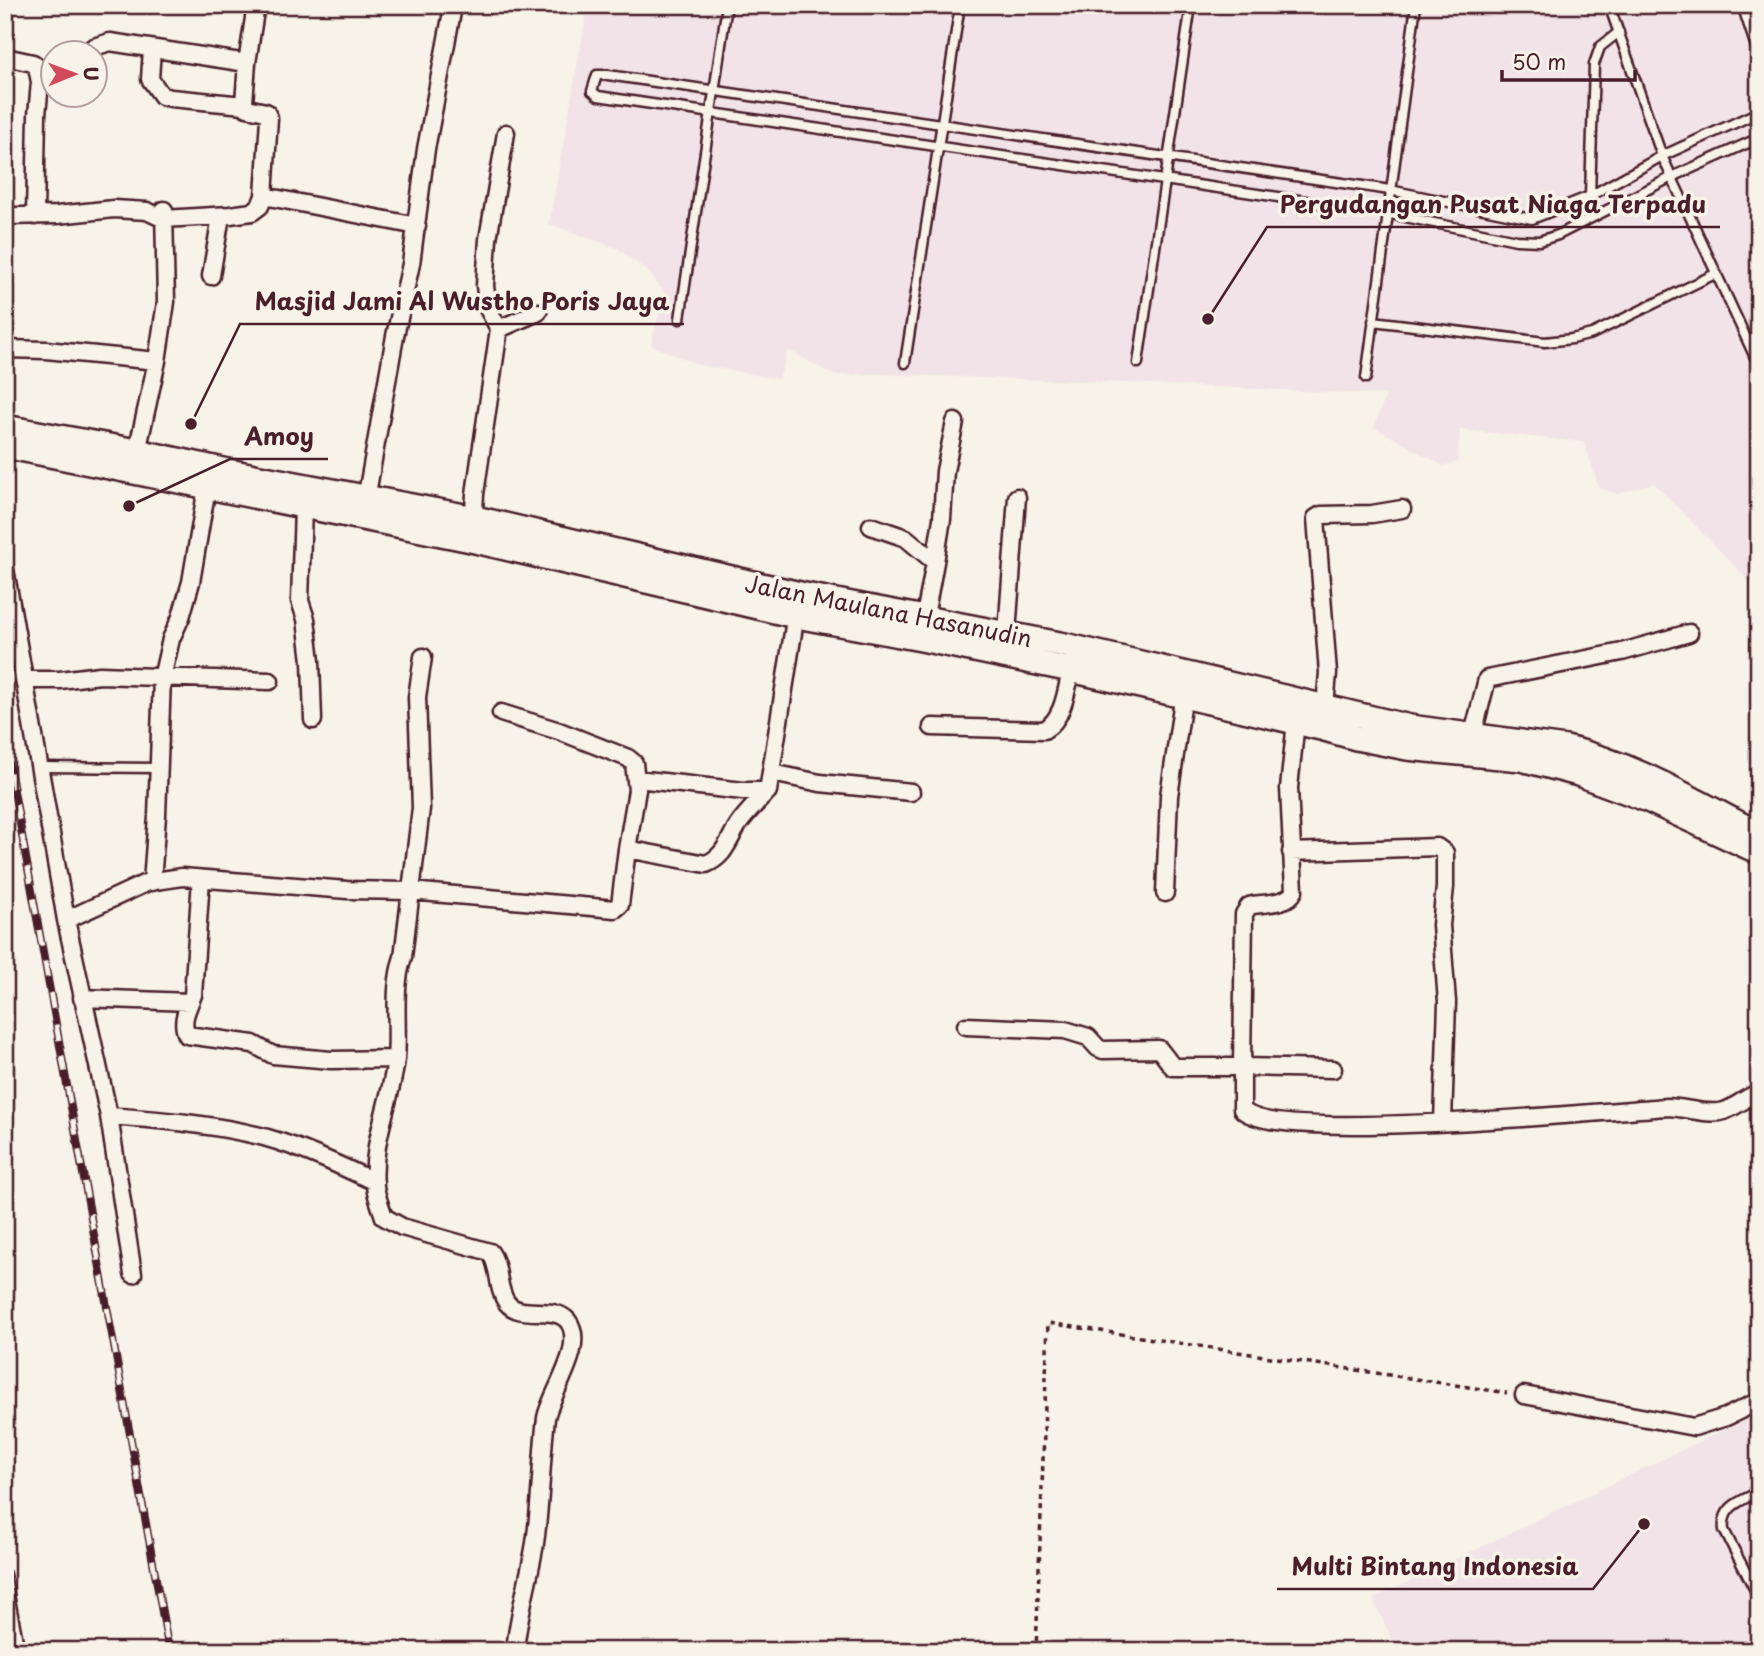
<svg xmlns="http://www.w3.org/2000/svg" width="1764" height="1656" font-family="'Playpen Sans',sans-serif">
<rect width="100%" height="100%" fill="#f7f3e8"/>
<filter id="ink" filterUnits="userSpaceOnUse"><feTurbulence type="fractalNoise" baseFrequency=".0143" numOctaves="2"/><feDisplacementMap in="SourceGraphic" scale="14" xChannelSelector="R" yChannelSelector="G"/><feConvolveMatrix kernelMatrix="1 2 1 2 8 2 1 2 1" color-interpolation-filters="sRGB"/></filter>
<g filter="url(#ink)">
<!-- built -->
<path fill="#f2e3e8" d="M588,5H1759V579L1751,583L1654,483L1618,494L1599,488L1584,442L1460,430L1458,462L1443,466L1374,427L1386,395L1104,382L876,374L833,375L788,350L779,379L699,365L651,345L664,292L649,272L617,248L549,224Z
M1759,1413V1651H1397L1373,1599Z"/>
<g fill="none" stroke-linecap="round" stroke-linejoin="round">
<!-- lane casing -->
<g stroke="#4a1f2b" stroke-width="13">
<path id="lane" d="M1609,5L1662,156L1759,366
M1742,5L1759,56
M1759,112L1662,156L1590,196L1532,219L1390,190L608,75H597L592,91L598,96L1386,213L1516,240L1539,241L1558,235L1672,177L1759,138
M1590,196L1594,64L1600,47L1619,32
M680,319L727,5
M1373,321L1545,342L1572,339L1592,334L1715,274
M905,363L960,5
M1138,363L1191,5
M1366,378L1416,5
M39,767L159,768
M1759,1492C1741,1501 1721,1506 1724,1530L1759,1598
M5,1574L20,1651"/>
</g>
<!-- street casing -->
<g stroke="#4a1f2b" stroke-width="21">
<path id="street" d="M152,49L150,79L162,96L171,98L244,105
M86,52L94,47L110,42L247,63
M5,57L33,63L37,67L40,82L37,115L35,216
M264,196L417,226
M5,216L57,215L114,209L147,211L164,219L230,215L252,212L260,206L264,196L269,118L266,112L247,108L244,103L247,63L256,5
M211,276L221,216
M499,329L488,309L485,286L488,239L506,133
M5,349L46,350L157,361
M135,461L157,361L166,302L164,210
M365,505L395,336L411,264L426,149L452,12
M303,507L300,601L306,619L311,661L313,720
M871,526L906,538L935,562L923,627
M473,527L475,494L499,329L538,312
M935,562L942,519L945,471L955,422
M5,569L66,920L109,1116L133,1274
M1007,633L1017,497
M423,657L417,697L421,808L403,957C392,990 399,1024 396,1059C391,1102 371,1142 375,1186C376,1196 381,1207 384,1217L402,1227L490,1252C501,1267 496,1288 507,1303C521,1320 554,1304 568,1321C587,1346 550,1394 546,1418C541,1460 541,1502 535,1543C529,1580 518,1615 515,1651
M24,680H60L100,675L270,681
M1325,706L1328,673L1316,518L1321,515L1372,514L1402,509
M501,713L559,731L628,758L634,763L637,790L627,849
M932,727L1044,730C1066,718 1067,683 1073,661
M1473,734L1487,679L1622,652L1689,633
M772,773L820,783L911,792
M637,779L743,791H768
M768,791L797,607
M1291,852L1437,847L1445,853V887L1441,925L1447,1002L1443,1122
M201,879L193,995C188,1008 180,1021 187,1035L253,1044L273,1055L331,1060L396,1059
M152,882L157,816L162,678L171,639L181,617L191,582L207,487
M1165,893L1169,796L1185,686
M66,920L148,882L182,877L347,890L410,891L615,909L620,905L627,849L706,864C725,856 728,841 738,825C746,813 758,802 768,791
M82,998L190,1002
M966,1026L1065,1030L1088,1037L1098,1048L1103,1050L1159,1049L1173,1067H1242L1244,914L1249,906L1253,905C1266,903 1289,904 1294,891L1289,788L1297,712
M1333,1069L1242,1067V1109C1269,1144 1609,1111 1667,1107C1684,1107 1708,1116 1724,1111C1736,1107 1746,1097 1759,1093
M109,1116C161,1120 214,1124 264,1137C303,1148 339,1165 375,1182
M1524,1395L1694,1427L1726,1417L1759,1401"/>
</g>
<!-- secondary casing -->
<g stroke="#4a1f2b" stroke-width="28">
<path id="secondary" d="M5,427L137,451L223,470L475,518L800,594L1065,645L1410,727L1566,748C1635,764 1697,802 1759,834
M5,446L471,540L796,616L921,639L1071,670L1321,728L1356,738L1407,748L1521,759L1578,774L1648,800L1759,852"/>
</g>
<!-- path -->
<path stroke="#4a1f2b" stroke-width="3.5" stroke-dasharray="5 5" stroke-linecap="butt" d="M1036,1651L1048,1323L1507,1393"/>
<!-- lane -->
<use href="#lane" stroke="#f7f3e8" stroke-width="8"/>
<!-- street -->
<use href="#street" stroke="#f7f3e8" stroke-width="16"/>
<!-- secondary -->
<use href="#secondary" stroke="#f7f3e8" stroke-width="23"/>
<!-- rail casing -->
<g stroke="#4a1f2b" stroke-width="8">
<path id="rail" d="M5,741L169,1651"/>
</g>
<!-- rail -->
<use href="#rail" stroke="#f7f3e8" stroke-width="5" stroke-dasharray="16" stroke-linecap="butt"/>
</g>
</g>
<g text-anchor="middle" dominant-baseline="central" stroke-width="7" stroke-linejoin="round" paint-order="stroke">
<!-- street labels -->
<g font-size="23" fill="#4a1f2b" stroke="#f7f3e8">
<text transform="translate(889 610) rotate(11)">Jalan Maulana Hasanudin</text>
</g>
</g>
<!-- callouts -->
<path fill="none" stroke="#4a1f2b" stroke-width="2.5" d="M1208 319L1267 227H1720M191 424L240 324H684M129 506L230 459H328M1644 1524L1593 1589H1277"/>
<g fill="#4a1f2b" stroke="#f7f3e8" stroke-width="2.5">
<circle cx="1208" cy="319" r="7"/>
<circle cx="191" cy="424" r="7"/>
<circle cx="129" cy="506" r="7"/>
<circle cx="1644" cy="1524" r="7"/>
</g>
<g font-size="24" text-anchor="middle" font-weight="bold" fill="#4a1f2b" stroke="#f7f3e8" stroke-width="7" stroke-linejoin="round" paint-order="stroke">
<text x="1493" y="213">Pergudangan Pusat Niaga Terpadu</text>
<text x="462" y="310">Masjid Jami Al Wustho Poris Jaya</text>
<text x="279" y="445">Amoy</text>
<text x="1435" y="1575">Multi Bintang Indonesia</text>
</g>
<!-- margin -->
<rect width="1764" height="1656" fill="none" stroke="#f7f3e8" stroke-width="28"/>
<rect x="14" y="14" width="1736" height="1628" fill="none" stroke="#4a1f2b" stroke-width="2.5" filter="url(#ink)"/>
<!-- north arrow -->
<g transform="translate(74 74) rotate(89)"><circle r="33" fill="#f7f3e8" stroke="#b29e9c" stroke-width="2"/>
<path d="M0-5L12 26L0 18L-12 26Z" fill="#d1495b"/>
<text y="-10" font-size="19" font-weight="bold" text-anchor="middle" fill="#4a1f2b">U</text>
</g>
<!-- scale -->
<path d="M1502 70v10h133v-10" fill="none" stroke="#4a1f2b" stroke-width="3.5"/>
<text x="1512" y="70" font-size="21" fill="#4a1f2b" stroke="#f7f3e8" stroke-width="5" paint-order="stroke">50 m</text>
</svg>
